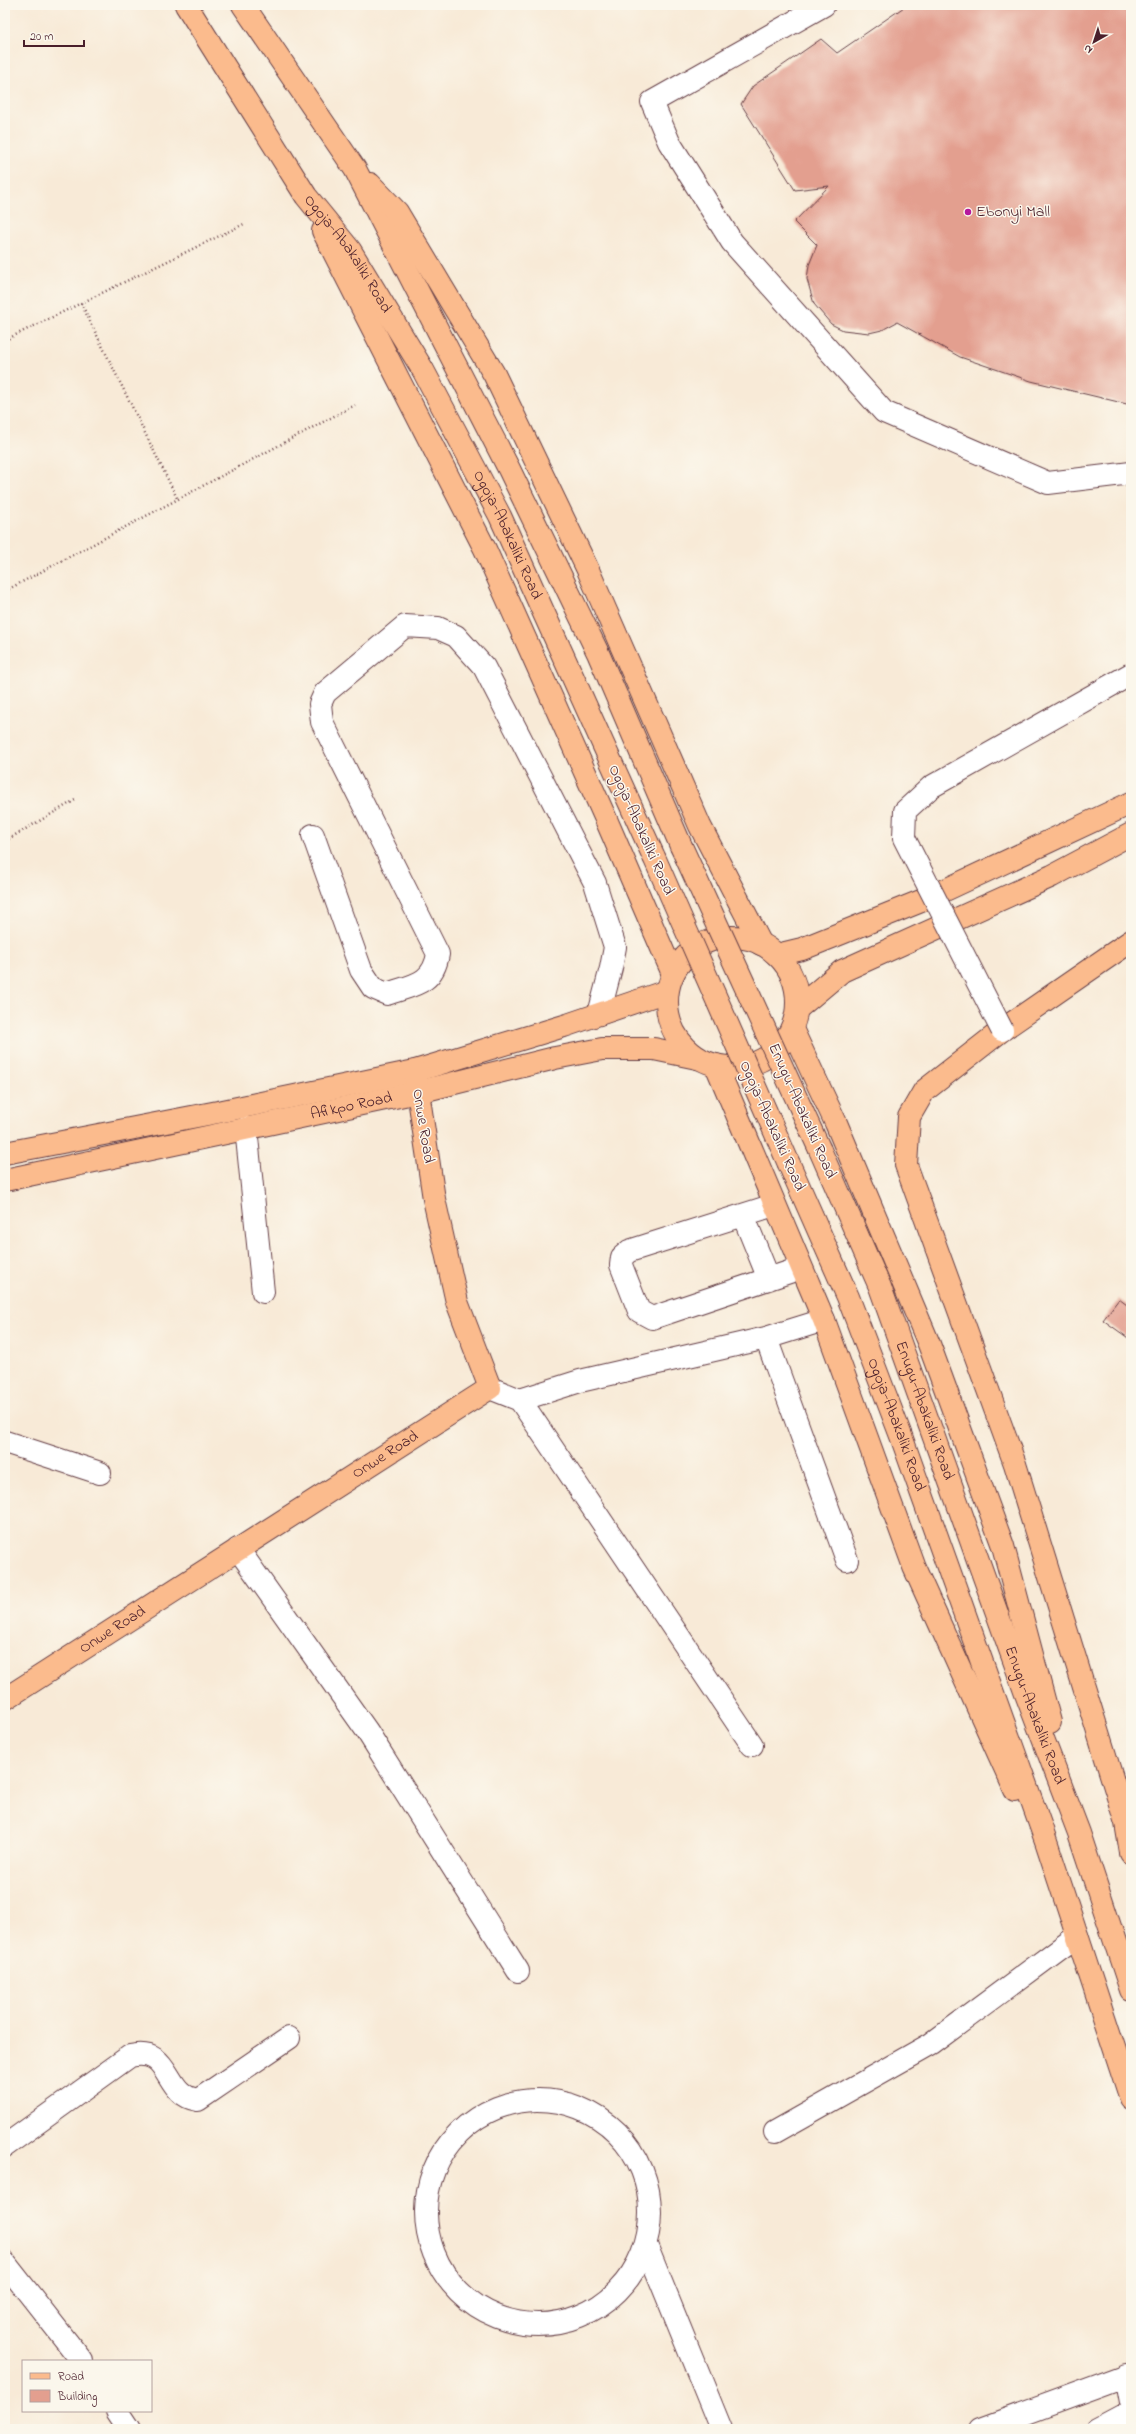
<svg xmlns="http://www.w3.org/2000/svg" width="1136" height="2434" font-family="'Indie Flower',sans-serif">
<rect width="100%" height="100%" fill="#fbf7ec"/>
<filter id="ink" filterUnits="userSpaceOnUse"><feTurbulence type="fractalNoise" baseFrequency=".025" numOctaves="2"/><feDisplacementMap in="SourceGraphic" scale="8" xChannelSelector="R" yChannelSelector="G"/><feConvolveMatrix kernelMatrix="1 2 1 2 8 2 1 2 1" color-interpolation-filters="sRGB"/></filter>
<filter id="wash" filterUnits="userSpaceOnUse"><feTurbulence type="fractalNoise" baseFrequency=".012" numOctaves="4" result="noise"/><feDisplacementMap in="SourceGraphic" scale="16" xChannelSelector="R" yChannelSelector="G"/><feGaussianBlur stdDeviation="0.9" result="paint"/><feColorMatrix in="noise" values="0 0 0 0 0 0 0 0 0 0 0 0 0 0 0 0 0 1.4 0 .05"/><feComposite in="paint" operator="in"/></filter>
<g filter="url(#wash)">
<rect width="100%" height="100%" fill="#f8ead7"/>
<g id="blocks">
<!-- building -->
<path fill="#e39f8f" d="M907,5H1131V405L1031,381L960,357L897,322L882,330L869,333L843,330L831,324L814,304L807,279L809,265L817,245L794,222L829,186L795,190L741,104L753,86L821,39L837,53Z
M1119,1299L1131,1308V1340L1103,1320Z"/>
</g>
</g>
<g filter="url(#ink)">
<use href="#blocks" fill-opacity="0" stroke="#643d45" stroke-width="1"/>
<g fill="none" stroke-linecap="round" stroke-linejoin="round">
<!-- minor casing -->
<g stroke="#643d45" stroke-width="24">
<path id="minor" d="M824,5L652,102L669,142L732,242L884,412L1048,483L1131,473
M313,835L361,970L373,988L387,994C412,985 433,985 438,954L322,722L320,704L325,693L405,626L438,628L456,636L484,667L595,883L615,947L611,968L599,1014
M246,1128L263,1292
M774,1205L629,1251L622,1257L621,1265L639,1311L652,1318L801,1268
M743,1215L769,1279
M766,1338L847,1560
M490,1388L520,1400L580,1381L766,1338L824,1320
M520,1400L752,1745
M5,1442L100,1473
M238,1549L367,1731L518,1971
M426 2212a112 112 0 1 1 224 0a112 112 0 1 1-224 0Z
M775,2132L931,2044L1077,1936
M5,2146L130,2056C173,2046 162,2095 198,2100L289,2038
M646,2245L721,2429
M5,2263L82,2361
M1126,2375L1131,2402
M117,2411L129,2429
M981,2429L1131,2374
M1099,2429L1131,2412"/>
</g>
<!-- major casing -->
<g stroke="#643d45" stroke-width="24">
<g id="major">
<path d="M1131,941L1002,1030L924,1091L909,1117L906,1165L1015,1464L1126,1823L1131,1853"/>
<path d="M777,955L802,949L926,899L1131,803"/>
<path d="M798,1008L842,971L1052,876L1131,834"/>
<path d="M5,1153L223,1111L415,1071L564,1026L667,991"/>
<path id="s1" d="M5,1180L418,1092L555,1058L602,1049H654L697,1058"/>
<path id="s2" d="M5,1699L490,1388L457,1302L434,1199L415,1071"/>
</g>
</g>
<!-- highway casing -->
<g stroke="#643d45" stroke-width="24">
<g id="highway">
<path id="s3" d="M186,5L306,196L350,250L423,370L500,516L654,857"/>
<path d="M243,5L355,169L509,469L598,653L681,846"/>
<path d="M370,184L397,212L494,374L588,570L700,826L761,944"/>
<path d="M323,231L485,549L605,817L673,974"/>
<circle cx="732" cy="1002" r="65"/>
<path d="M792,1029L836,1123L929,1344L1003,1546L1050,1722"/>
<path d="M716,1065L824,1320L914,1567L1015,1790"/>
<path id="s4" d="M820,1150L880,1287L1026,1694L1079,1833L1131,1990"/>
<path id="s5" d="M789,1164L848,1297L901,1436L1046,1841L1131,2099"/>
</g>
</g>
<!-- path -->
<path stroke="#643d45" stroke-width="2.5" stroke-dasharray="1 3" stroke-linecap="butt" d="M81,303L178,500
M5,340L244,224
M5,591L355,405
M5,841L77,799"/>
<!-- minor -->
<use href="#minor" stroke="#fff" stroke-width="22"/>
<!-- major -->
<use href="#major" stroke="#fbbb8d" stroke-width="22"/>
<!-- highway -->
<use href="#highway" stroke="#fbbb8d" stroke-width="22"/>
<!-- minor-bridge casing -->
<g stroke="#643d45" stroke-width="24" stroke-linecap="butt">
<path id="minor-bridge" d="M1002,1030L904,838L905,811L931,787L1131,674"/>
</g>
<!-- highway-bridge casing -->
<g stroke="#643d45" stroke-width="24" stroke-linecap="butt">
<path id="highway-bridge" d="M681,846L820,1150
M654,857L789,1164"/>
</g>
<!-- minor-bridge -->
<use href="#minor-bridge" stroke="#fff" stroke-width="22"/>
<!-- highway-bridge -->
<use href="#highway-bridge" stroke="#fbbb8d" stroke-width="22"/>
</g>
</g>
<!-- markers -->
<circle fill="#b5179e" stroke="#fbf7ec" stroke-width="1.5" cx="968" cy="212" r="4"/>
<g text-anchor="middle" dominant-baseline="central" stroke-width="3" stroke-linejoin="round" paint-order="stroke">
<!-- poi labels -->
<g font-size="16" fill="#4a1f2b" stroke="#fbf7ec" text-anchor="start">
<text x="976" y="212">Ebonyi Mall</text>
</g>
<!-- street labels -->
<g font-size="16" fill="#4a1f2b" stroke="#fbf7ec">
<text stroke="none"><textPath href="#s3" startOffset="297">Ogoja-Abakaliki Road</textPath></text>
<text stroke="none"><textPath href="#s3" startOffset="621">Ogoja-Abakaliki Road</textPath></text>
<text transform="translate(641 830) rotate(66)">Ogoja-Abakaliki Road</text>
<text stroke="none"><textPath href="#s1" startOffset="354">Afikpo Road</textPath></text>
<text transform="translate(802 1111) rotate(66)">Enugu-Abakaliki Road</text>
<text transform="translate(423 1126) rotate(81)">Onwe Road</text>
<text transform="translate(772 1126) rotate(66)">Ogoja-Abakaliki Road</text>
<text stroke="none"><textPath href="#s4" startOffset="281">Enugu-Abakaliki Road</textPath></text>
<text stroke="none"><textPath href="#s5" startOffset="282">Ogoja-Abakaliki Road</textPath></text>
<text stroke="none"><textPath href="#s2" startOffset="452">Onwe Road</textPath></text>
<text stroke="none"><textPath href="#s2" startOffset="128">Onwe Road</textPath></text>
<text stroke="none"><textPath href="#s4" startOffset="605">Enugu-Abakaliki Road</textPath></text>
</g>
</g>
<!-- margin -->
<rect width="1136" height="2434" fill="none" stroke="#fbf7ec" stroke-width="20"/>
<!-- legend -->
<rect x="22" y="2360" width="130" height="52" fill="#fbf7ec" stroke="#b4a19f"/>
<rect x="30" y="2373" width="20" height="6" fill="#fbbb8d" stroke="#b4a19f"/>
<text x="58" y="2380" font-size="12" fill="#4a1f2b">Road</text>
<rect x="30" y="2390" width="20" height="12" fill="#e39f8f" stroke="#b4a19f"/>
<text x="58" y="2400" font-size="12" fill="#4a1f2b">Building</text>
<!-- north arrow -->
<g transform="translate(1094 42) rotate(219)" stroke="#fbf7ec" stroke-width="3" paint-order="stroke">
<path d="M0-3L7 15L0 10L-7 15Z" fill="#4a1f2b"/>
<text y="-6" font-size="11" font-weight="bold" text-anchor="middle" fill="#4a1f2b">N</text>
</g>
<!-- scale -->
<path d="M24 40v6h60v-6" fill="none" stroke="#4a1f2b" stroke-width="2"/>
<text x="30" y="40" font-size="12" fill="#4a1f2b" stroke="#fbf7ec" stroke-width="3" paint-order="stroke">20 m</text>
</svg>
